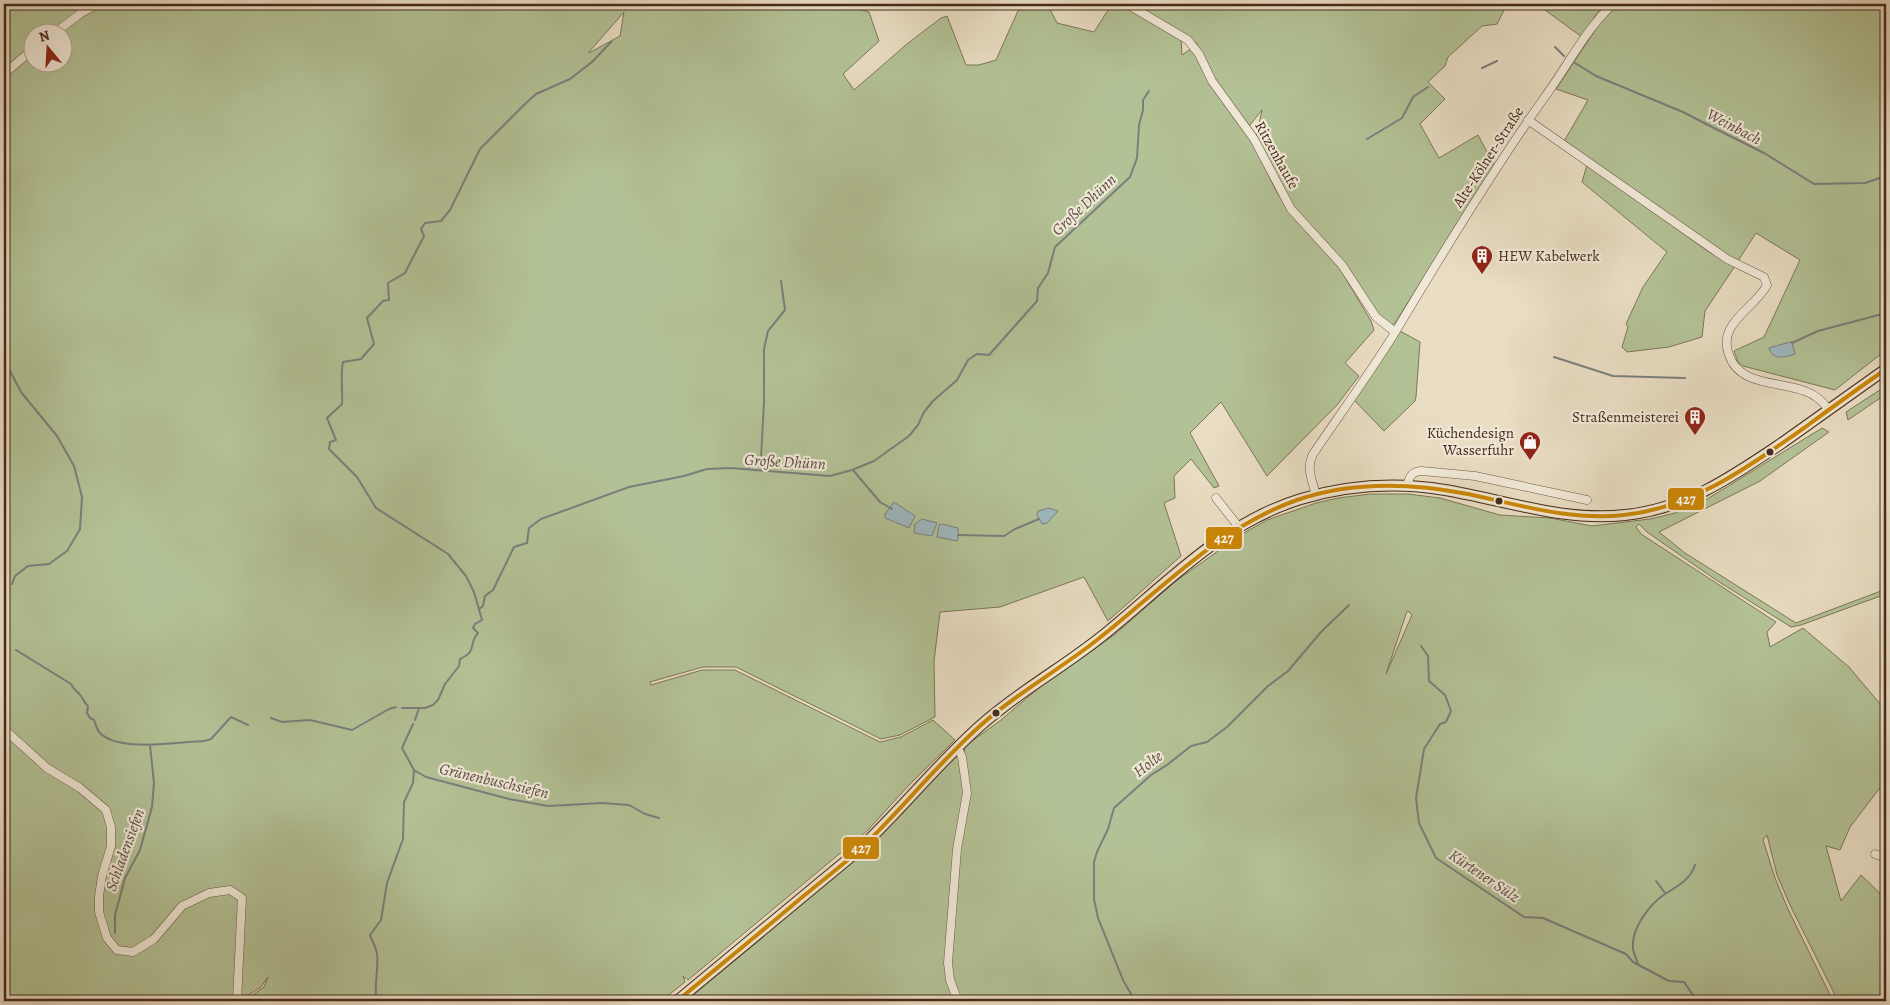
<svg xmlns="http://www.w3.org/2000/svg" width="1890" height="1005" font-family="Alegreya,serif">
<rect width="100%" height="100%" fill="#e9ddc3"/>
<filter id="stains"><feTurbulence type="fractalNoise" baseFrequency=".004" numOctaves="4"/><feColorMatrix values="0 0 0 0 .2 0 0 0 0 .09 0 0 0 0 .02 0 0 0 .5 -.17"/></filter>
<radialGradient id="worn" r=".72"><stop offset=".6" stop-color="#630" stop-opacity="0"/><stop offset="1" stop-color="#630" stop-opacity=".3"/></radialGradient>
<!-- green -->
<path fill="#b3c296" stroke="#7d7658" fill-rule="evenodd" d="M4,4H857L859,9L869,12L879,41L843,74L854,90L907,44L941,18L947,16L966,65H979L996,60L1021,4H1050L1049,7L1057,23L1094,32L1112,4H1122L1181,38L1182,55L1198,44L1132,4H1507L1497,24L1482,26L1448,57L1445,66L1428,82L1445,99L1420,124L1439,158L1478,135L1494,165L1395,323L1390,326L1378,315L1293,207L1256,137L1262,110L1246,130L1253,140L1275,189L1288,210L1340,269L1371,321L1374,330L1345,363L1359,376L1337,405L1267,476L1221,402L1190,433L1219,486L1214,488L1191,459L1174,476L1175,498L1164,503L1181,556L1108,621L1084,577L1000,607L940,612L934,661L935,717L900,735L881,739L736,667H703L650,682L651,685L702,670H735L880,742L901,737L933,720L955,740L910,784L868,830L688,980L683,976L685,982L661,1001H244L264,987L268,977L261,987L239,1001L244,898L231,888L181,905L152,939L132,950L118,948L108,937L100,912L104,878L114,845L107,809L48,767L4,727V674L9,671L4,666ZM624,12L620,36L589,53V52ZM32,32H62V62H32Z
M1531,4H1607L1597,13L1582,37L1545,10Z
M1619,4H1886V350L1835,390L1743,366L1738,362L1734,351L1764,337L1800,260L1756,233L1738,261L1723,254L1563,143L1588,100L1556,89L1602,20Z
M1587,165L1709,252L1735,266L1705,311L1702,337L1669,347L1627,352L1622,347L1628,327L1626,324L1643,287L1667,252L1582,182Z
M1400,331L1420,342L1416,397L1415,401L1384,431L1354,400Z
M1886,386V394L1848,420L1846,412Z
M1822,428L1829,432L1760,481L1659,532L1685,553L1796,623L1881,591L1886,590V594L1801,625L1791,627L1716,580L1647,532L1639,524L1636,527L1641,534L1776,622L1767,632L1770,647L1803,628L1849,667L1886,711V780L1850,827L1840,850L1826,846L1841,901L1861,875L1886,899V1001H1838L1790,905L1777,875L1767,835L1763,840L1775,878L1787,907L1833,1001H684L839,870L958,753L968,793L964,747L1001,720L1041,686L1114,635L1176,581L1242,534L1267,520L1316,503L1338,498L1370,494H1408L1440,498L1500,515L1550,518L1592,526L1650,519L1675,513L1704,501ZM1408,611L1412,615L1386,674L1407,611Z
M4,732L80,789L105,811L110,828L109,845L98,912L116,951L133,954L184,907L210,894L230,891L241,900L234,1001H4Z"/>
<!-- water -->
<path fill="#9db8bf" stroke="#7b7f7d" d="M1790,342H1792L1795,354C1786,357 1772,361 1769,348Z
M894,502L915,516L909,528L885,518V514Z
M1049,508L1058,511L1047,523L1042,524L1037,515L1038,511Z
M922,519L937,523L932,536L914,533L915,524Z
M942,524L958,528V540L957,541L937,537L939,525Z"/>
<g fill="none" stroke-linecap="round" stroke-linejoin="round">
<!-- stream -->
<path stroke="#7b7f7d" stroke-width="2" d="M1555,47L1564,56
M1575,63L1596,76L1683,112L1716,129L1764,153L1814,184L1865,183L1886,176
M1482,68L1497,61
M1367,139L1402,118L1413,97L1428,87
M8,262L5,346L9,369L21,392L57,436L74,466L82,497L80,529L67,551L49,564L28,566L15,576L12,584
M1792,343L1818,331L1886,313
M1554,357L1613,376L1685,378
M748,469L761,458L764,402V349L768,331L785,310L781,281
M853,470L880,502L892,509
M958,535L1004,536L1015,529L1039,519
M479,609L483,606L485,596L493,590L514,547L527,543L529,528L541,519L629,487L684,476L707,469L731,468L830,476L852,470L874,461L909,436L918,425L924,412L933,401L957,380L968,360L977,354L989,355L1037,301L1038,288L1048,273L1055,247L1130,177L1137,158L1139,125L1143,110V100L1149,91
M4,634L9,645
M1421,646L1428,656L1429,681L1445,695L1451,711L1446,722L1440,724L1424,749L1416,798L1419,823L1436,858L1524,917L1543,918L1626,954L1633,962L1669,981L1684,982L1697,1001
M16,650L71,684C74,690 77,691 81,696C84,700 84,703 88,706L87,713L90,718L94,720C96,725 97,731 101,734C121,752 179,742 204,741L211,739L231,717L248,725
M402,708H425L433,705L438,700L445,684L459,666L460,659C478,651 468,644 478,633L473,628L475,624L482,620L474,592L466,576L448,554L376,508L357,477L329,449L330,442L336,440L327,418L342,404C343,390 340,376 343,362L361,359L374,344L367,318L383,301L389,300L388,283L405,273L424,236L421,229L425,223L441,221L450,210L480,149L526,103L536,94L570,79L592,62L612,41
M271,718L282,722L310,720L352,730L389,709L396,707
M415,720L419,708
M414,770L426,777L509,799L548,806L602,803L629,805L645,814L659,818
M1656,881L1665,893
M115,933V915L125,878L140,850L152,807L154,783L150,745
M1638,964C1637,960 1634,954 1633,949C1631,928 1649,905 1665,894C1678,886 1690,880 1695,865
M377,1001C373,993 379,966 377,954C376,947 372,941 370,935L381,920L387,883L403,839L404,802L413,783L414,770L402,748L413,724
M1135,1001L1123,980L1098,918L1094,899V862L1097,852L1108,829L1114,808L1151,775L1167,765L1191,746L1207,742L1227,727L1268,686L1288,671L1321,632L1349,605"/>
<!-- minor casing -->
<g stroke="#705745" stroke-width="9">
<path id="minor" d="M1127,4L1188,40L1199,54L1212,81L1254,139L1291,209L1342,265L1376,317L1395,332
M56,32L81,13L98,4
M4,74L32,50
M1528,120L1727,259L1764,277L1767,285C1758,302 1739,312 1730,329C1726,337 1726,347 1729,355C1739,386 1779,381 1805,391C1816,395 1822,401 1829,410
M1407,486C1409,477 1412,471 1422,471L1475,476L1587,500
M1316,495C1312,480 1306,468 1313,454C1341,413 1370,373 1396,331C1443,252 1491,173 1544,98C1567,67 1585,30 1613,4
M1216,498L1238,526
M4,729L47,768L80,788L106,810L111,827V846L102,876L99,896V912L107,938L117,950L133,952L154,939L182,906L209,893L230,890L242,898L237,1001
M958,748L962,757L967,793L957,849L948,963L950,980L958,1001
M1875,854L1886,858"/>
</g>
<!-- major casing -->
<g stroke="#472a1b" stroke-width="12">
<path id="major" d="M677,1001L853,855C898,814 935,766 980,726C1021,689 1070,664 1112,628C1171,579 1225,522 1301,499C1348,485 1397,482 1445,490C1505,500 1563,522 1625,515C1686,509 1733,476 1782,443C1817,418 1852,393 1886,369"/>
</g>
<!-- minor -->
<use href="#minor" stroke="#f1e9d8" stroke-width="8"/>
<!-- major -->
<use href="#major" stroke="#e9ddc3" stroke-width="10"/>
<!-- bus-1 casing -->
<g stroke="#f1e9d8" stroke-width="8">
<path id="bus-1" d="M677,1001C716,969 755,937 794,904C814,887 835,871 855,854C899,813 936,765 981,725C1017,693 1059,670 1097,640C1162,589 1218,528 1297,500C1352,481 1412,483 1468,494C1520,505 1571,521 1624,515C1692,508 1750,466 1804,428C1831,408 1859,388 1886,369"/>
</g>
<!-- bus-1 -->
<use href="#bus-1" stroke="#cb8707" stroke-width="4"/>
</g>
<!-- icons -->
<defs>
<g id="building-pin" transform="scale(1.125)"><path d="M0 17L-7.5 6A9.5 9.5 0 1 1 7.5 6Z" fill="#8f2418" stroke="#f1e9d8"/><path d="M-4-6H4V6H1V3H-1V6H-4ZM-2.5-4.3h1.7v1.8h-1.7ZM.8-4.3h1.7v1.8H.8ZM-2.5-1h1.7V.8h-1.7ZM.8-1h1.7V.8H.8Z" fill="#fff"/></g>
<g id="shop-pin" transform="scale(1.125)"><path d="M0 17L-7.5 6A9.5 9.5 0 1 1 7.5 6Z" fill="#8f2418" stroke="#f1e9d8"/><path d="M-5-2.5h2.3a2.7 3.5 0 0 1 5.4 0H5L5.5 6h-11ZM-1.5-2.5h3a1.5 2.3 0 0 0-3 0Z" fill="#fff"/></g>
</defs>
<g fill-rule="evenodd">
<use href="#building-pin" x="1482" y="256"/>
<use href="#building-pin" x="1695" y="417"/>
<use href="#shop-pin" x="1530" y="442"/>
</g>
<!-- markers -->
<g fill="#472a1b" stroke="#f1e9d8" stroke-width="2">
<circle cx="1770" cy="452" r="4.5"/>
<circle cx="1499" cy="501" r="4.5"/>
<circle cx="996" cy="713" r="4.5"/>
</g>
<g text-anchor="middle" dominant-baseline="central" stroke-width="4.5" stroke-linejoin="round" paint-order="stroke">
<!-- street labels -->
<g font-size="15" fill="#472a1b" stroke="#f1e9d8">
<text transform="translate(1277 155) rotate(61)">Ritzenhaufe</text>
<text transform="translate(1488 157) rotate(-57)">Alte-Kölner-Straße</text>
</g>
<!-- poi labels -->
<g font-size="15" fill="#472a1b" stroke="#f1e9d8" text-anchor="end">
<text x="1498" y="256" text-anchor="start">HEW Kabelwerk</text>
<text x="1679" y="417">Straßenmeisterei</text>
<text x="1514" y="433">Küchendesign<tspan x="1514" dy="17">Wasserfuhr</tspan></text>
</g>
<!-- water labels -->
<g font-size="16" font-style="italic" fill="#5c4e44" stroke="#f1e9d8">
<text transform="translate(1734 127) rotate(28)">Weinbach</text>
<text transform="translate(1084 205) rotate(-43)">Große Dhünn</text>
<text transform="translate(785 462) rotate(3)">Große Dhünn</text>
<text transform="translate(1148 764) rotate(-38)">Holte</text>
<text transform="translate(494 781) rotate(13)">Grünenbuschsiefen</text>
<text transform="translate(125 850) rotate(-70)">Schladensiefen</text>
<text transform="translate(1484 876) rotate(34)">Kürtener Sülz</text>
</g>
</g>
<g stroke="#f1e9d8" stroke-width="2">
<rect x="1667" y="487" width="38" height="24" rx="5" fill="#cb8707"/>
<rect x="1205" y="526" width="38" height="24" rx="5" fill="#cb8707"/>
<rect x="842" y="836" width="38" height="24" rx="5" fill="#cb8707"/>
</g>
<g font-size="14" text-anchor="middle" font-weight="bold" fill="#fff">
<text x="1686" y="504">427</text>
<text x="1224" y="543">427</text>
<text x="861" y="853">427</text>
</g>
<!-- margin -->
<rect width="1890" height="1005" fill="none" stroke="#e9ddc3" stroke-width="20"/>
<rect x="5" y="5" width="1880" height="995" fill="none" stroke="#472a1b" stroke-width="2.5"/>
<rect x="10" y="10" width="1870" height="985" fill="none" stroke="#472a1b"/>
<!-- north arrow -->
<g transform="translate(48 48) rotate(342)"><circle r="24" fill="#f1e9d8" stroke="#ad9d8c"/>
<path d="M0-4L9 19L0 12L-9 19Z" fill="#8f2418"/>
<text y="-8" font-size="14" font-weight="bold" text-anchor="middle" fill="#472a1b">N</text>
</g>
<rect width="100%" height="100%" filter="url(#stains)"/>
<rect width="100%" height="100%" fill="url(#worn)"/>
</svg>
